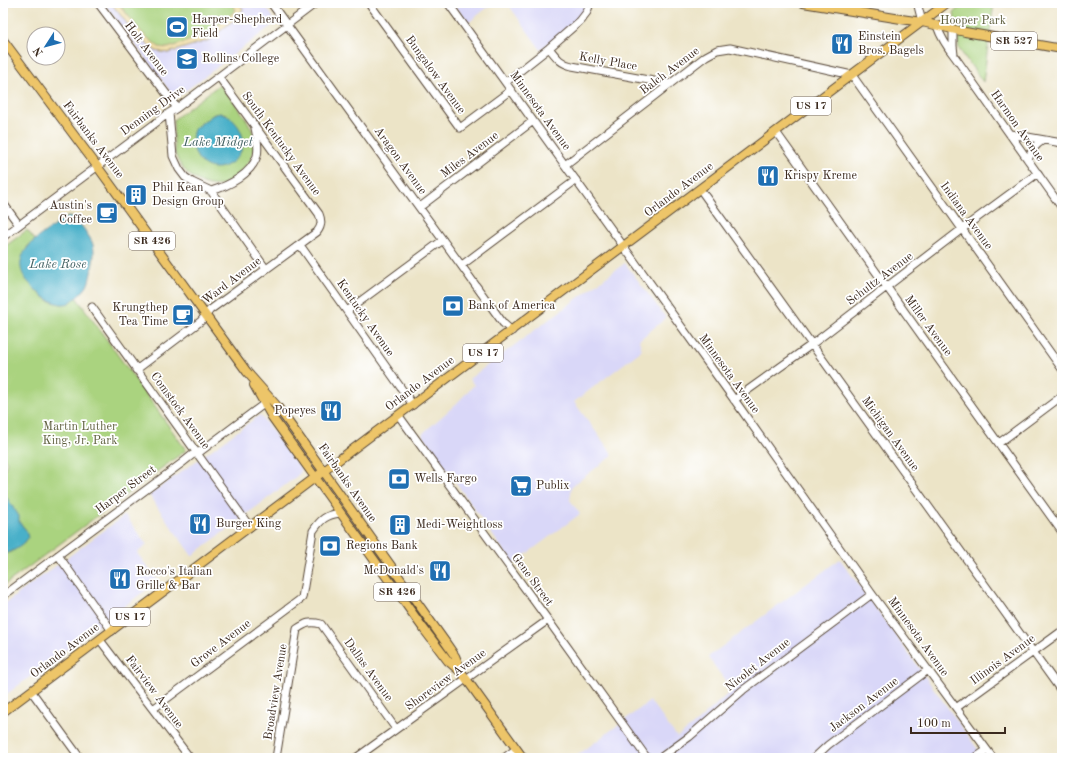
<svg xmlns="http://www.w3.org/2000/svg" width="1065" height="761" font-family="'Old Standard TT',serif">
<rect width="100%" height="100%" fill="#fff"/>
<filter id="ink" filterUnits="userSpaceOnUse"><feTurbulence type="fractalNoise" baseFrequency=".025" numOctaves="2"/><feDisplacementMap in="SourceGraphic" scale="8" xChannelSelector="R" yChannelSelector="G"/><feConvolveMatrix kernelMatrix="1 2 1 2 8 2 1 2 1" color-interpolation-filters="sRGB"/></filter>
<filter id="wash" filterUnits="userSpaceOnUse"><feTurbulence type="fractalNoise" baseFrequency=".012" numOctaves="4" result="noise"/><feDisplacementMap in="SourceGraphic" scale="16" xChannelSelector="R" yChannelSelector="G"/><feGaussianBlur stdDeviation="0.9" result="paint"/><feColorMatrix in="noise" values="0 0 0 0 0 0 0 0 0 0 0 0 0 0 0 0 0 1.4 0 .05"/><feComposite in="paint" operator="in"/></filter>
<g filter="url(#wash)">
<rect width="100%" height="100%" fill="#ece4c7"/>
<!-- built -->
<path fill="#d9d7f8" d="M104,3H263L271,14L275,22L274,24L180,95L176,97L172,94Z
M453,3H493L468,23Z
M502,3H586L585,10L581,17L541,50L508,4Z
M625,263L666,318L639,340L642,350L574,402L613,455L572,486L570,500L580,514L513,564L422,434L456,404L474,385L469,379Z
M260,415L301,469L300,473L297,476L192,556L149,495Z
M125,515L147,545L137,553L158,581L3,697V605Z
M840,559L984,758H574L650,701L677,737L687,730L698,721L732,690L708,657Z"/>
<!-- green -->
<path fill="#aad37f" stroke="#727e4e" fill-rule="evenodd" d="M111,3H239L243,9L236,18L209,40L168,53L156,51L137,36Z
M966,3H994L983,82L959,49L954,12Z
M219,85C230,96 253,124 254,138C256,157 246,168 232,179C229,181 225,184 222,185C203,189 182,173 176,156C173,146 174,131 173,120ZM222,113L227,114L243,144C242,155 231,164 221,167L195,128L214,114Z
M27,230L35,240L27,247L36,291L49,301L61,304L69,303L76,297L186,450L3,586V554L9,553L26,542V530L19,522L7,498L3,496V471L5,469L7,462L3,456V248Z"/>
<!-- sand -->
<path fill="#eeda9e" stroke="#94825e" d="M111,3H118L143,34L159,47L168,48L208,34L236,10L231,3H239L243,9L236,18L209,40L168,53L156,51L137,36Z"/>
<!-- water -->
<path fill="#4ab0c9" stroke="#426d74" d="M222,113C229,115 233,120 238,126C258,156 212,186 196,155C193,148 190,135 195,128C196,127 200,125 200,124C205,122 208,117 213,115C215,114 219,113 222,113Z
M68,217C74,218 80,224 84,229C87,234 92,240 93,245C94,248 94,252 94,254C94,259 90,280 88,284C86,290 74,300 69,303C64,305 59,304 54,302C44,299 37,291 30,284C1,254 47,231 68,217Z
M3,496L7,498L19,516V522L26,530L28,538C23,546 13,552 3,554Z"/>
</g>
<g filter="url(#ink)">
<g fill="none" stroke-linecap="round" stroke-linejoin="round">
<!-- minor casing -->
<g stroke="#564637" stroke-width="9">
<path id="minor" d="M98,3L177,108
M271,3L503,323L512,331
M369,3L460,128L511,90
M448,3L738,405L872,594L993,758
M916,3L918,6L922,22
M937,26C941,38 947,47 955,57L1062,208
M953,30V46L954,55
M549,48C557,58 560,63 572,66L670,84
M506,82L549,48L580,21L587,12L590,3
M169,113L173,156L179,169L185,177L192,182L211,191L266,269
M776,132L1062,532
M1010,134L1062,143
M1028,160C1032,150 1034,146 1043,140
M565,165L706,56L717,50L730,48L852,75L1062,369
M700,189L1062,692
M211,191C228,186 251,175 257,156C259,148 257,137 255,128
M3,203L19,225
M420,207L533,121
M3,237L169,113L177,108L316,3
M300,245L413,405
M462,265L576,180
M92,307L250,527
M347,311L443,240
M136,370L201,321L210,310L317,232C322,226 322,221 319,214L219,77
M734,400L811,345L962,229L1038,173
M399,416L548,620L647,758
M999,443L1062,396
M58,555L112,631
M3,596L182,463L192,455L201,451L264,404
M100,640L190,758
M32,692L80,758
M956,708L1062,631
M153,709L302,598L313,531C321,519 326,515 340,513
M276,758L297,629C306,623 310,621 321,624L396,729
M356,758L548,620
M504,758L516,749
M660,758L689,737L743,690L872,594
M814,758L828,745L928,670
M975,758L987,750"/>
</g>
<!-- major casing -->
<g stroke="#564637" stroke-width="10">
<path id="major" d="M803,3L901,19L922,22L965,32L1062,49
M3,40L97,166L247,372L277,406L446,643L455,656L462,673
M254,385L272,417L423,628L448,661L462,673L523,758
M3,712L947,3"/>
</g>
<!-- minor -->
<use href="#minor" stroke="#fff" stroke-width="7"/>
<!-- major -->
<use href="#major" stroke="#edc569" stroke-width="8"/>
</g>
</g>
<!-- icons -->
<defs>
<g id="stadium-square" transform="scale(1.15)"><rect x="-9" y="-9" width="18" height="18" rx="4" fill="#1f6fb2" stroke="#fff"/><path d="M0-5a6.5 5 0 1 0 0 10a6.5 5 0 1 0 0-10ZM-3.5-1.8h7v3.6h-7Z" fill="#fff"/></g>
<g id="restaurant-square" transform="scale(1.15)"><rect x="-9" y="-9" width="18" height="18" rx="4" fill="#1f6fb2" stroke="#fff"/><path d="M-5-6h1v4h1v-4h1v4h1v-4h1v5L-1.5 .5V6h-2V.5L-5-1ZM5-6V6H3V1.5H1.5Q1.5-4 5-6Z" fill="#fff"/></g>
<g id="university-square" transform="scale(1.15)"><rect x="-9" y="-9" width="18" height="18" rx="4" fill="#1f6fb2" stroke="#fff"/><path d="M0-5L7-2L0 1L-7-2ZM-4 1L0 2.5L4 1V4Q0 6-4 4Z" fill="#fff"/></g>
<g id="building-square" transform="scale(1.15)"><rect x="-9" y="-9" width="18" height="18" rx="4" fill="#1f6fb2" stroke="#fff"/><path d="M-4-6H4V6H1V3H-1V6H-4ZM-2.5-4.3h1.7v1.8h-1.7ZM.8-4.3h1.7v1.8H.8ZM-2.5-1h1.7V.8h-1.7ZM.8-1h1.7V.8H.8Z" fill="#fff"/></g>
<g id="cafe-square" transform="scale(1.15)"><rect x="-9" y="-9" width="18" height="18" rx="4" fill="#1f6fb2" stroke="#fff"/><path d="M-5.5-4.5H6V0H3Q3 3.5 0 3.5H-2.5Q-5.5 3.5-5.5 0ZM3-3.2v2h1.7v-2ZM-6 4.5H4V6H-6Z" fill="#fff"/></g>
<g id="bank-square" transform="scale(1.15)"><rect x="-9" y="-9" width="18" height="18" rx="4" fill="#1f6fb2" stroke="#fff"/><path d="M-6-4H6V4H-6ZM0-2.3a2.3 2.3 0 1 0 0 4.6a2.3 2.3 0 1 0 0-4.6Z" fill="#fff"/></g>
<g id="supermarket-square" transform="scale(1.15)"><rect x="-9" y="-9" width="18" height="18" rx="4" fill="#1f6fb2" stroke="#fff"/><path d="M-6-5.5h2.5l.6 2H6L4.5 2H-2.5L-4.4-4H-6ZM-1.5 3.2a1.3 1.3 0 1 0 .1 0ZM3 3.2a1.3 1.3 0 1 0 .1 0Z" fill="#fff"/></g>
</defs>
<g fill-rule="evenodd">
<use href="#stadium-square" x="177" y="27"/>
<use href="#restaurant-square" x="842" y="44"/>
<use href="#university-square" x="187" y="59"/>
<use href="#restaurant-square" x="768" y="176"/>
<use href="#building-square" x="136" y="195"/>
<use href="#cafe-square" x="107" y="213"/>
<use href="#bank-square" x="453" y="306"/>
<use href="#cafe-square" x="183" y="315"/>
<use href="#restaurant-square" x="331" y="411"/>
<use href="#bank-square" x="399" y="479"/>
<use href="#supermarket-square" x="521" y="486"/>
<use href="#restaurant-square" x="200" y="524"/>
<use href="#building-square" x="400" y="525"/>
<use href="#bank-square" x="330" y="546"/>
<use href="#restaurant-square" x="440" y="571"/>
<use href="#restaurant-square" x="120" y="579"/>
</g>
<g text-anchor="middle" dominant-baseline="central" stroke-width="3.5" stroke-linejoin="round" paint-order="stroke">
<!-- shield labels -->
<g fill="#fff" stroke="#766a62" stroke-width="1">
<rect x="991" y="32" width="46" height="18" rx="3"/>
<rect x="791" y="97" width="40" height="18" rx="3"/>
<rect x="129" y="232" width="46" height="18" rx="3"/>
<rect x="463" y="344" width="40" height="18" rx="3"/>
<rect x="374" y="583" width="46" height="18" rx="3"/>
<rect x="110" y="608" width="40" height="18" rx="3"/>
</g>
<g font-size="11" font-weight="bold" fill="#3b2a1e">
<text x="1014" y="41">SR 527</text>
<text x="811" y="106">US 17</text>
<text x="152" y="241">SR 426</text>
<text x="483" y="353">US 17</text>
<text x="397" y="592">SR 426</text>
<text x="130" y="617">US 17</text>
</g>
<!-- poi labels -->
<g font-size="12" fill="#3b2a1e" stroke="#fff" text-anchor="start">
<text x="192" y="20">Harper-Shepherd<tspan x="192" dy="14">Field</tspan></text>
<text x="858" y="37">Einstein<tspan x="858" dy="14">Bros. Bagels</tspan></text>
<text x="202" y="59">Rollins College</text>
<text x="784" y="176">Krispy Kreme</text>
<text x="152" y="188">Phil Kean<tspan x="152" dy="14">Design Group</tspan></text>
<text x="92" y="206" text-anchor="end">Austin's<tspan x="92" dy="14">Coffee</tspan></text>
<text x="468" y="306">Bank of America</text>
<text x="168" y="308" text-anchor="end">Krungthep<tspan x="168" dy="14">Tea Time</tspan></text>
<text x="316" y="411" text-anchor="end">Popeyes</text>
<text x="414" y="479">Wells Fargo</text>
<text x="536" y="486">Publix</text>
<text x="216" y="524">Burger King</text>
<text x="416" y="525">Medi-Weightloss</text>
<text x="346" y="546">Regions Bank</text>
<text x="424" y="571" text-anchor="end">McDonald's</text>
<text x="136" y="572">Rocco's Italian<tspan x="136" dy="14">Grille &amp; Bar</tspan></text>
</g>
<!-- park labels -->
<g font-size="12" fill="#5c5d3b" stroke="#fff">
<text x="973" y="21">Hooper Park</text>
<text x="80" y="427">Martin Luther<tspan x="80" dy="14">King, Jr. Park</tspan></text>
</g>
<!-- street labels -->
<g font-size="12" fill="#3b2a1e" stroke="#fff">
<text transform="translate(146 49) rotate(53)">Holt Avenue</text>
<text transform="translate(608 62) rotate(10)">Kelly Place</text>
<text transform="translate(670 71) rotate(-37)">Balch Avenue</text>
<text transform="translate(435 75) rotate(54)">Bungalow Avenue</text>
<text transform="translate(153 111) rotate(-36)">Denning Drive</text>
<text transform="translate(540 111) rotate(54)">Minnesota Avenue</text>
<text transform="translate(1017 126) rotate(55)">Harmon Avenue</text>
<text transform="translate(93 140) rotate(53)">Fairbanks Avenue</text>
<text transform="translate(281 144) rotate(54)">South Kentucky Avenue</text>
<text transform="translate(470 155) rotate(-37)">Miles Avenue</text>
<text transform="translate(400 161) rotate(54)">Aragon Avenue</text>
<text transform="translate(679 190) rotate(-37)">Orlando Avenue</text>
<text transform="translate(966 216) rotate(54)">Indiana Avenue</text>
<text transform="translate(880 279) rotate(-37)">Schultz Avenue</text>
<text transform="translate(232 281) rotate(-37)">Ward Avenue</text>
<text transform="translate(365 318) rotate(55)">Kentucky Avenue</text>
<text transform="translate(928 326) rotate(54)">Miller Avenue</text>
<text transform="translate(729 374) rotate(54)">Minnesota Avenue</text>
<text transform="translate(420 384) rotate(-37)">Orlando Avenue</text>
<text transform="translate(180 411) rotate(54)">Comstock Avenue</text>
<text transform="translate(890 434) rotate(54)">Michigan Avenue</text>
<text transform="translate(347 483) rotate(55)">Fairbanks Avenue</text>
<text transform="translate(126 490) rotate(-37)">Harper Street</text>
<text transform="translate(532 580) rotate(54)">Gene Street</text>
<text transform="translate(918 637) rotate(54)">Minnesota Avenue</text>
<text transform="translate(221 644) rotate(-37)">Grove Avenue</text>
<text transform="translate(65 651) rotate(-37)">Orlando Avenue</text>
<text transform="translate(1003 660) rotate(-36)">Illinois Avenue</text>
<text transform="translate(758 665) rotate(-38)">Nicolet Avenue</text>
<text transform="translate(368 670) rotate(54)">Dallas Avenue</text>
<text transform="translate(446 680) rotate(-36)">Shoreview Avenue</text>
<text transform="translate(154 692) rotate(53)">Fairview Avenue</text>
<text transform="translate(276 692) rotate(-81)">Broadview Avenue</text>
<text transform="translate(864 705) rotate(-37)">Jackson Avenue</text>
</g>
<!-- water labels -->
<g font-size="13" font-style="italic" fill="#416062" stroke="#fff">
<text x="218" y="142">Lake Midget</text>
<text x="58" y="264">Lake Rose</text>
</g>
</g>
<!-- margin -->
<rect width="1065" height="761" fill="none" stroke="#fff" stroke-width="16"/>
<!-- north arrow -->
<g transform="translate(46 46) rotate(234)"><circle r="19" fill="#ffffff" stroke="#b1aaa5"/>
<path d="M0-3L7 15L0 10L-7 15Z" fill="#1f6fb2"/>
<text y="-6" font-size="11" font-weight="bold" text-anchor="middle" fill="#3b2a1e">N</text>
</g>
<!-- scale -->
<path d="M911 727v6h94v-6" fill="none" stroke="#3b2a1e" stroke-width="2"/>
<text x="917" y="727" font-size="12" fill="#3b2a1e" stroke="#ffffff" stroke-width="3" paint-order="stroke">100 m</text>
</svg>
